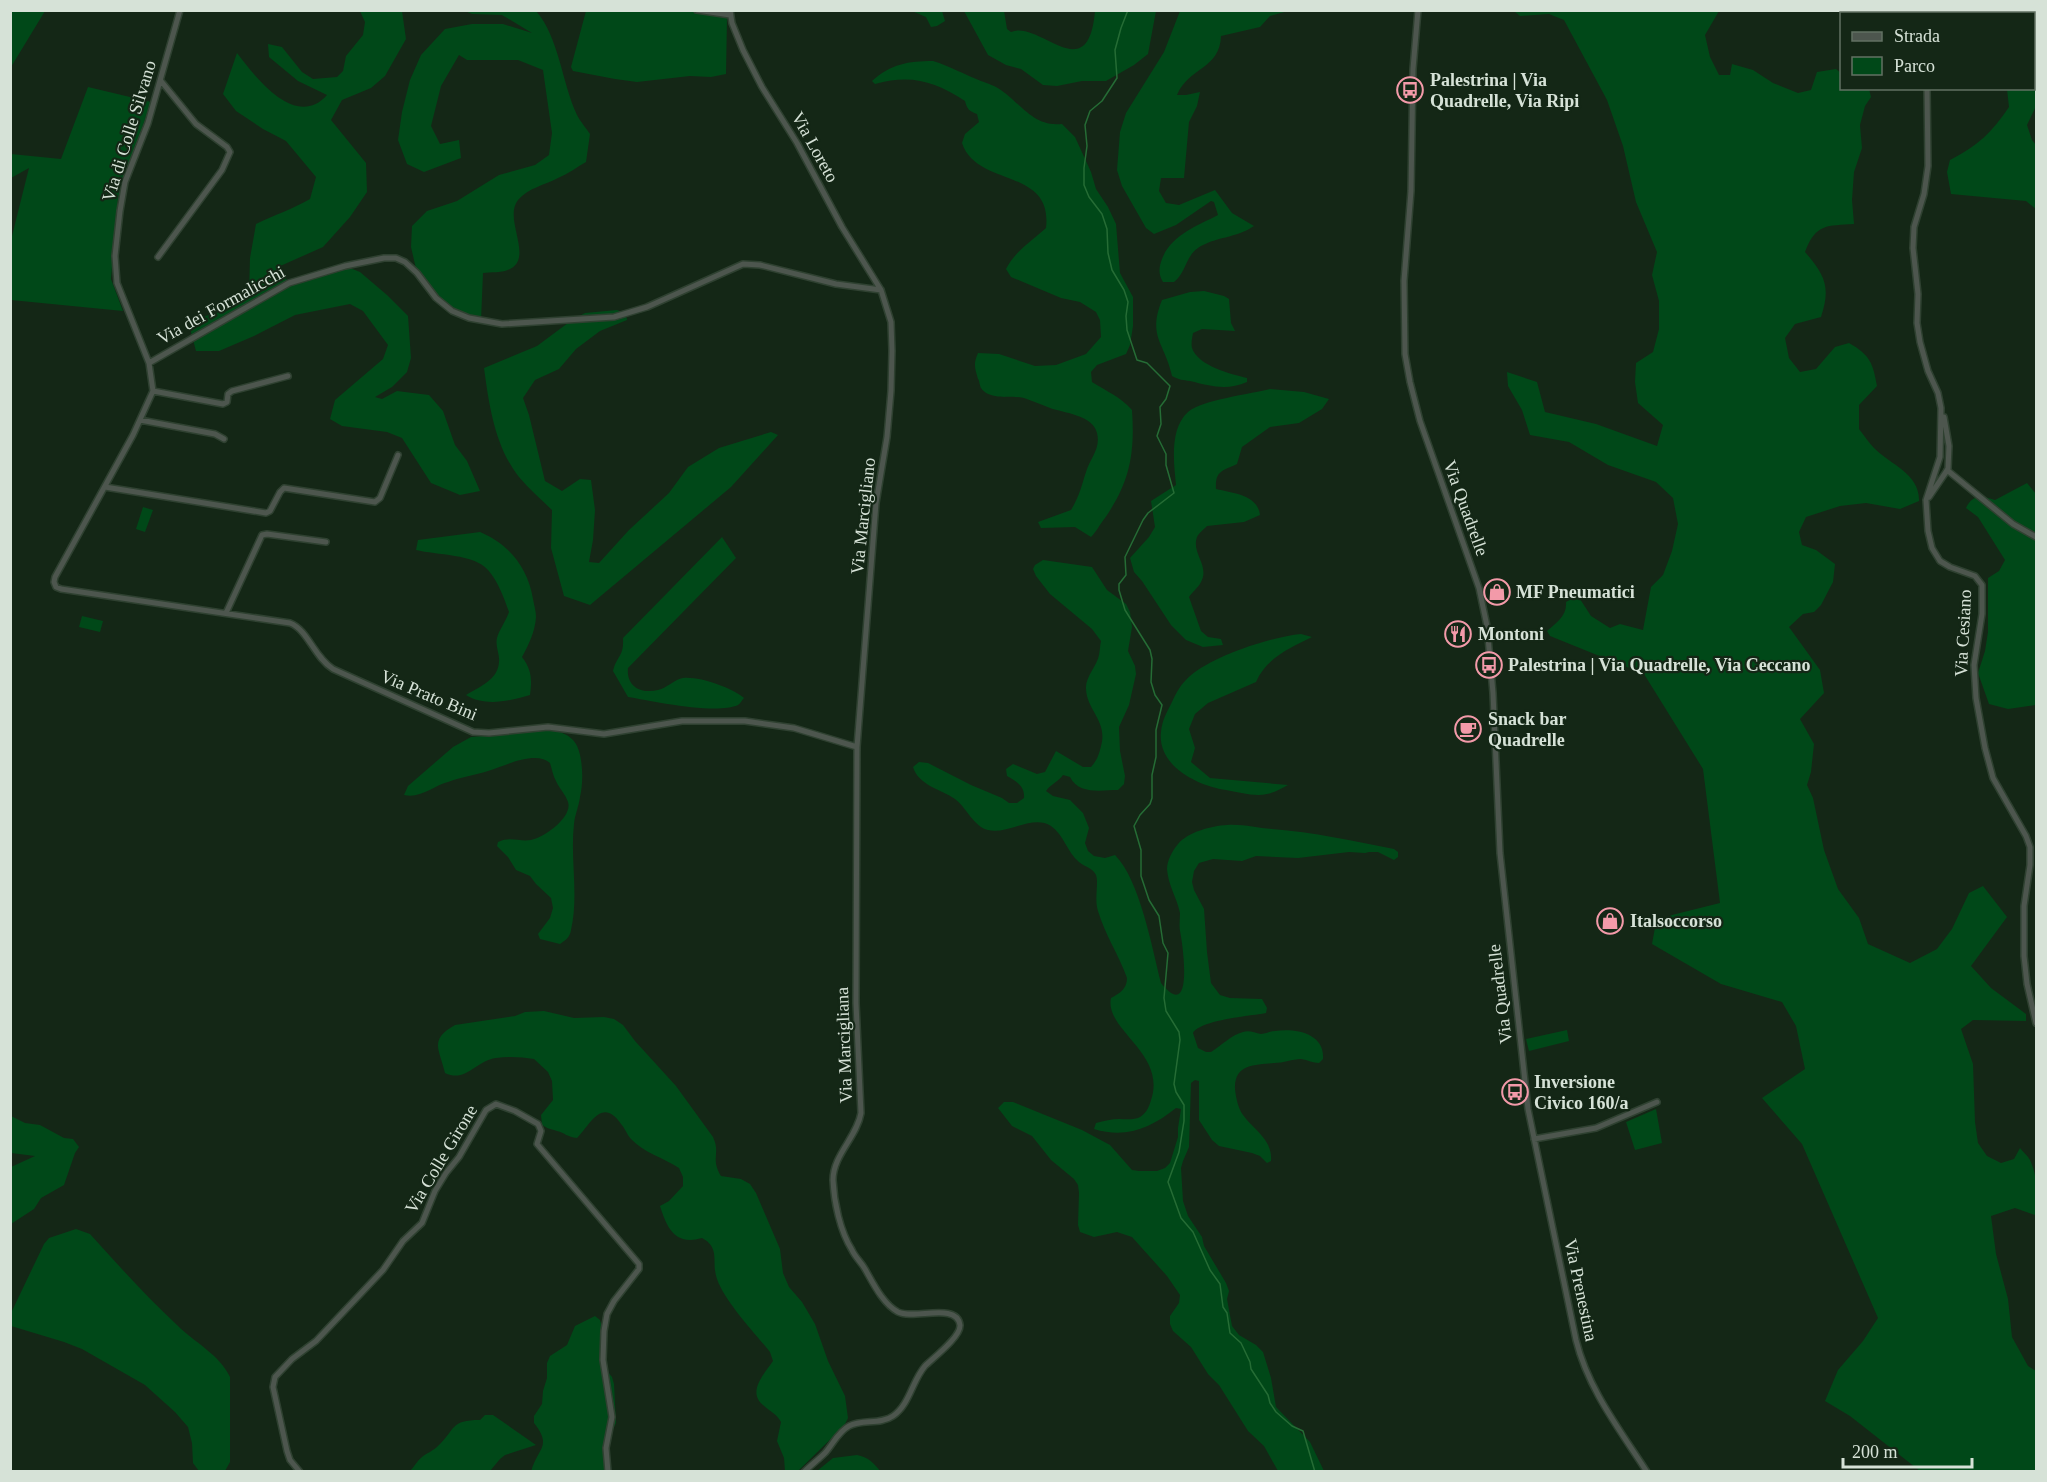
<svg xmlns="http://www.w3.org/2000/svg" width="2047" height="1482" font-family="'Times New Roman',serif">
<rect width="100%" height="100%" fill="#142716"/>
<!-- green -->
<path fill="#004818" d="M11,10L45,11L11,67L10,11Z
M687,10L727,18L726,74L711,77L690,76L637,82L615,79L573,71L571,67L586,11Z
M1987,10L2036,11V106L2027,125L2032,140L2036,145V209L2026,201L1951,194L1947,172L1950,160C1979,145 1991,133 2009,107L2007,89L2034,88V14L1986,13Z
M360,11H402L406,39L385,76L371,88L342,100L331,120L366,163L367,192L350,217L323,247L278,267L289,283L345,266L360,272L387,295L408,316L411,358L407,372L392,387L375,397L382,399L397,391L429,395L443,411L455,445L467,461L480,491L460,495L431,483L402,438L387,432L342,426L330,419L335,400L383,359L388,345L363,311L350,304L295,315L254,336L219,351H196L188,321L223,311L249,294L250,258L256,224C274,215 293,209 310,199L316,177L286,141L263,129L236,111L223,94L237,53C256,78 296,130 327,95L298,81L269,57L268,44L282,47L302,72L313,79L337,77L343,71L346,56L363,35L365,22Z
M465,11H536C559,37 562,83 577,115C580,121 586,128 590,134L586,162C577,167 568,174 558,178C545,185 528,188 518,200C503,219 534,257 510,269C503,273 490,272 483,273L481,321L446,307L417,273L411,247L412,226L427,211L457,201L499,175L535,165L549,155L552,133L543,70L518,60H467L459,55L441,86L431,126L440,144L459,140L461,158L424,172L407,164L398,140L402,112L410,80L421,55L445,29L472,24H503L532,33L502,15L472,14Z
M912,11H942L945,21L937,26L931,27L926,17Z
M964,11H1004L1007,29L1011,32C1040,20 1088,90 1095,11H1156L1148,54L1134,65L1106,81H1082L1057,86L1043,85L1021,69L1006,65L988,55Z
M1180,11H1288L1270,16L1260,27L1221,36C1220,69 1189,67 1177,95H1186L1200,92L1197,106L1189,122L1184,178H1161L1159,191L1166,203L1179,205L1215,190L1232,213L1254,226C1237,238 1214,237 1198,248C1185,257 1186,273 1174,282H1163C1158,274 1159,267 1162,259C1171,235 1197,226 1218,215L1214,202L1211,201L1176,225L1154,234L1146,228L1122,186L1117,170L1120,132L1126,113L1164,52Z
M1514,11H1719L1705,35L1710,57L1719,75H1730L1732,64L1753,70L1773,83L1798,93L1811,90L1817,72L1836,69L1841,73L1842,88L1869,89L1871,97L1865,106L1860,125L1862,148L1854,172L1852,200L1854,224C1827,226 1816,223 1805,252C1825,275 1831,287 1821,317L1795,324L1785,338L1789,358L1800,372L1816,369L1835,347L1849,343C1870,355 1873,363 1877,386L1859,405V429C1864,435 1868,442 1874,448C1891,465 1920,474 1919,501L1900,509L1866,503L1840,506L1806,517L1799,532L1802,545L1816,550L1835,564L1833,582L1821,605L1814,612L1803,614L1789,627L1820,670L1824,693L1800,719L1814,744L1811,772L1807,785L1813,798L1824,850L1838,889L1859,918L1868,944L1910,963L1937,949L1952,929L1969,893L1983,886L2007,917L1971,966L1991,988L2026,1014V1021L1973,1020L1961,1029L1973,1064L1975,1122L1978,1143L1987,1156L2001,1163L2014,1159L2020,1148C2023,1152 2028,1156 2030,1160C2037,1175 2040,1200 2035,1215L2015,1208L1991,1216L1996,1254L2008,1299L2012,1337L2028,1366L2036,1371V1471H1920L1850,1416L1825,1401L1838,1370L1863,1341L1878,1318L1802,1144L1762,1098L1805,1069L1796,1026L1782,1002L1721,984L1652,944L1656,922L1672,915L1720,903L1703,769L1644,674L1550,636L1547,631C1557,622 1567,616 1566,602L1573,598L1580,599L1591,616L1610,628L1620,624L1643,630L1651,587L1663,575L1672,551L1678,524L1673,498L1656,482L1608,465L1569,442L1530,435L1522,410L1508,386L1507,372L1537,382L1545,412L1596,424L1657,446L1663,425L1638,403L1635,382L1636,363L1653,352L1659,329V301L1652,275L1657,252L1636,202L1623,146L1607,100L1564,20L1549,14L1520,16Z
M933,61C950,66 965,75 981,81C986,83 990,84 994,86C1018,98 1031,128 1062,124L1075,137L1091,172L1096,189L1108,207L1116,224L1120,273L1133,297V326L1130,345L1126,354L1097,365L1091,372L1092,382C1106,391 1121,397 1132,410C1135,453 1130,482 1105,518C1100,524 1097,531 1091,537L1075,527L1041,528L1038,522L1071,510C1080,495 1081,487 1086,472C1090,458 1101,449 1097,433C1093,415 1064,413 1050,408C1042,405 1033,401 1024,398C1012,395 990,401 981,388C980,387 979,379 978,379C975,368 973,364 978,353L999,354L1035,366L1056,365L1086,354L1101,337L1100,320L1096,312L1080,302L1061,298L1011,277L1006,269C1015,251 1032,241 1046,228C1053,167 977,188 962,143L965,134L979,122L977,114C969,111 967,109 965,101C934,81 911,74 875,84L872,81C891,64 908,61 933,61Z
M88,87L151,102L118,198L111,279L123,311L11,300V240L29,168L11,178V154L61,159Z
M1204,291L1224,296L1229,299L1231,323L1235,331L1202,329L1193,333C1192,338 1191,344 1192,348C1198,366 1231,374 1247,378V382C1227,391 1210,386 1190,381C1183,380 1179,380 1172,376C1165,343 1147,337 1162,300L1190,292Z
M617,310L626,314L627,320L600,331L576,349L559,369L535,380L523,398L529,415L545,481L562,491L580,479L591,480L595,510L593,540L589,562L599,563L629,530L669,493L688,467L719,448L771,432L778,435L731,487L590,605L564,596L551,548L552,510C541,499 529,489 519,477C495,447 489,405 484,368L537,346L572,320L585,313Z
M1270,389L1304,392L1329,399L1322,409L1299,423L1270,427L1242,447L1237,464C1222,471 1215,471 1216,489C1233,493 1258,495 1260,515L1244,522L1207,526C1204,529 1199,533 1197,537C1191,553 1210,566 1201,582C1198,588 1192,592 1189,597L1201,631L1208,637L1221,639L1223,645L1203,647L1186,640L1171,625L1142,581L1134,572L1130,558L1149,537L1155,527L1151,501L1176,485C1174,464 1169,429 1188,412C1202,400 1250,394 1270,389Z
M2027,483L2036,494V705L2008,709L1989,704L1978,673L1985,651L1988,632V578L1999,571L2005,560L1978,517L1966,508C1973,494 1981,496 1995,500Z
M143,507L153,510L145,532L136,529Z
M480,532C509,544 528,568 533,599C534,605 536,611 536,617C535,632 529,644 522,657C532,670 532,680 530,695C510,701 485,707 466,695C479,687 498,680 499,662C500,654 495,647 497,638C499,630 506,621 509,612C504,598 498,581 488,570C475,554 436,555 416,550L418,540Z
M722,537L736,558L628,668C626,687 642,694 658,690C667,688 675,679 683,678C699,676 733,688 744,698C742,700 740,704 738,705C716,715 652,701 628,697L613,671C617,655 624,657 623,638Z
M1043,560L1092,567L1107,590L1126,604L1130,612L1132,627L1128,651L1135,666L1136,674L1129,705L1119,727L1120,751L1125,776L1124,784L1118,790C1101,790 1079,795 1070,777L1063,775C1058,782 1051,784 1046,791L1053,796L1070,800L1083,813L1089,828L1085,843L1088,851L1094,856L1105,858L1115,855C1140,880 1152,948 1161,983C1194,1024 1183,945 1180,931C1179,925 1180,919 1180,913C1177,898 1168,885 1167,869C1167,861 1172,851 1178,844C1188,832 1211,826 1227,825C1243,824 1257,828 1272,829C1313,832 1354,841 1394,849L1398,852V857L1394,860L1378,852H1369L1365,853L1349,852L1298,858L1256,856L1242,861L1213,859L1199,863L1194,871L1192,882L1194,890L1204,909L1207,952L1211,983L1220,995L1230,998L1262,999L1267,1008L1266,1013L1261,1014C1246,1016 1199,1021 1193,1033L1198,1048L1206,1052H1211C1221,1046 1231,1035 1243,1032C1249,1030 1255,1033 1261,1034C1266,1034 1270,1031 1275,1031C1295,1028 1325,1033 1323,1059L1319,1063C1313,1063 1308,1060 1301,1059C1292,1059 1284,1063 1274,1063C1256,1065 1234,1063 1235,1089C1236,1098 1238,1108 1243,1115C1254,1130 1273,1140 1271,1161L1267,1163L1260,1156L1252,1153L1219,1146L1212,1140L1199,1120V1081L1195,1080L1191,1083L1189,1147L1183,1161L1181,1168L1183,1201L1188,1216L1202,1237L1204,1246L1226,1283L1229,1291L1227,1299L1232,1326L1239,1335L1256,1345L1263,1352L1271,1378L1276,1407L1310,1442L1324,1471H1278L1264,1446L1248,1431L1219,1385L1208,1374L1191,1347L1173,1331L1170,1324V1316L1179,1303L1180,1295L1167,1276L1132,1237L1117,1232L1094,1237L1080,1232L1078,1225L1079,1193L1078,1185L1074,1179L1051,1160L1032,1136L1012,1126L998,1108L1004,1102H1013L1082,1130L1110,1145L1132,1170L1139,1171H1157L1165,1168L1170,1163L1178,1137V1128L1181,1109L1176,1108C1151,1128 1126,1139 1094,1129L1096,1123C1104,1121 1112,1119 1119,1119C1125,1119 1132,1120 1138,1118C1145,1115 1149,1108 1151,1100C1167,1053 1104,1030 1111,998C1120,993 1127,989 1127,978C1119,955 1105,935 1098,911C1094,899 1099,883 1096,875C1093,868 1085,867 1079,862C1067,852 1064,835 1051,826C1033,814 1007,835 988,830C974,827 966,807 955,799C941,789 919,786 913,767L919,762L928,763L971,785L1002,798L1009,803H1017L1024,798C1025,786 1017,782 1007,776L1006,769L1013,764L1037,774L1045,772L1056,751L1083,767H1091C1097,760 1099,755 1101,746C1108,721 1087,711 1086,689C1085,677 1097,666 1099,655C1100,650 1100,645 1101,641L1092,629L1050,594L1036,576L1033,569L1035,565Z
M82,616L103,621L100,632L79,627Z
M1301,634L1312,637C1290,648 1266,658 1256,682L1208,703L1195,714L1189,729L1195,748L1191,762L1210,778L1288,785C1282,788 1274,793 1267,794C1255,797 1238,792 1226,790C1198,786 1157,766 1161,732C1162,720 1167,712 1172,702C1177,691 1181,684 1190,676C1213,656 1270,637 1301,634Z
M552,730C567,733 577,739 580,755C583,768 583,784 580,797C579,806 575,814 574,824C570,859 579,895 571,930C570,937 566,940 560,944L540,939L538,934L550,918L553,908L551,898L536,884L530,876L516,870L508,857L497,846L498,842C510,836 519,842 531,840C544,838 573,817 568,802C566,795 559,788 556,781C553,776 552,769 550,763C536,750 504,766 488,771C475,775 461,777 448,782C433,786 420,799 404,795L408,786L453,747L471,737Z
M544,1011L574,1018L604,1017L614,1019L623,1025L635,1041L676,1086L713,1137C721,1154 710,1158 721,1176L741,1179L750,1184L756,1193L780,1249L783,1273L789,1287L802,1302L815,1324L828,1361L845,1396L848,1418L844,1426L798,1471H785L784,1458L777,1441L781,1422C776,1413 770,1412 763,1405C747,1392 764,1374 773,1361L770,1352C754,1332 725,1302 717,1279C711,1262 721,1248 702,1238C675,1246 667,1228 660,1206L669,1201L683,1186V1177L679,1168C664,1158 644,1153 631,1139C627,1135 625,1128 621,1124C602,1096 590,1125 577,1138C567,1137 565,1133 557,1131C551,1129 548,1129 542,1125L541,1115L553,1100L552,1081L548,1072L534,1059C522,1057 508,1056 496,1058C475,1061 466,1083 445,1073C439,1048 429,1040 455,1025L515,1016L525,1012Z
M1567,1030L1569,1041L1529,1051L1526,1039Z
M1656,1109L1662,1143L1635,1150L1626,1122Z
M11,1116L25,1123L40,1125L64,1138L73,1139L79,1147L75,1153L64,1185L41,1198L34,1209L11,1224V1167L35,1156L11,1153Z
M76,1229L90,1234C118,1265 146,1296 177,1325C194,1342 220,1355 230,1377V1462L225,1471H199L193,1463L192,1443L188,1427L175,1412L145,1385L82,1349L64,1342L11,1326V1313L44,1244L49,1238Z
M595,1316L600,1320L602,1327L604,1367L612,1377L614,1384L616,1423L604,1448V1471L562,1472L555,1470L551,1471L531,1472C537,1448 553,1447 534,1423V1416L542,1404L543,1391L547,1378V1363L550,1356L567,1345L575,1326Z
M485,1415H493L536,1445L505,1455L500,1459L490,1471H410C414,1467 417,1461 422,1457C427,1453 433,1451 438,1446C456,1429 450,1420 480,1420Z
M857,1455C868,1457 874,1463 880,1471H817L833,1458Z"/>
<g fill="none" stroke-linecap="round" stroke-linejoin="round">
<!-- stream -->
<path stroke="#256c35" stroke-width="1.5" d="M1128,10L1121,28L1115,50L1117,78L1102,101L1090,111L1085,125L1087,146L1084,168V185L1089,197L1102,214L1107,229L1108,253L1112,270L1124,290L1128,302L1126,316L1127,330L1137,360L1147,363L1170,386L1166,399L1160,407L1161,424L1157,436L1166,454V465L1174,493L1148,513L1143,520L1125,557L1126,575L1119,584V590L1125,610L1150,650L1152,659L1151,682L1155,695L1162,705L1156,730V757L1152,775V798L1150,804L1140,815L1134,826L1141,850V876L1149,900L1159,916L1163,943L1168,953L1164,998L1166,1011L1179,1032L1180,1040L1174,1084L1176,1092L1184,1105V1121L1179,1152L1168,1182L1181,1218L1193,1232L1210,1270L1220,1284L1223,1307L1227,1313L1230,1333L1241,1343L1250,1362L1251,1369L1268,1395L1270,1403L1276,1412L1292,1426L1303,1431L1315,1472"/>
<!-- minor casing -->
<g stroke="#2f4131" stroke-width="8">
<path id="minor" d="M180,10L148,123L125,182L120,211L115,256L117,283L149,363L153,391L133,435L55,577L54,582L56,587L61,589L290,623C308,630 314,657 333,669L473,732L489,733L548,727L604,734L682,721H745L794,728L857,747
M697,10L730,15
M730,10L732,23L743,50L762,87L797,143L842,227L881,290L891,322L892,351L891,391L887,437L876,503L857,747L856,1003L861,1113C857,1137 833,1155 833,1180C834,1202 840,1231 852,1250C855,1257 861,1262 865,1269C873,1283 883,1304 898,1312C914,1320 957,1302 960,1325C961,1337 933,1358 925,1366C912,1381 910,1404 893,1416C880,1425 863,1419 849,1426C838,1432 833,1444 825,1453C818,1460 811,1465 804,1472
M1418,10L1413,69L1411,191L1404,281L1405,354L1410,382L1420,421L1479,588L1487,626L1493,693L1500,853L1528,1109L1576,1340C1588,1389 1620,1430 1647,1472
M1920,10L1921,14
M1927,88L1928,166L1924,194L1914,227L1913,248L1918,294L1917,323L1920,342L1928,371L1938,393L1941,408L1940,457L1926,500L1928,531L1932,548L1940,561L1950,567L1975,576L1982,585V614L1974,665L1976,698L1985,748L1993,778L2026,836L2030,847V865L2024,906V956L2027,984L2036,1023
M158,257L222,170L230,152L227,147L196,124L161,81
M149,363L289,283L345,266L384,258H396L405,262L417,273L436,298L452,311L469,318L502,324L614,317L647,307L743,264L760,265L836,284L881,290
M153,391L223,404L227,402L228,394L232,391L288,376
M140,420L215,434L224,439
M1947,470L2013,524L2036,537
M105,487L266,513L270,511L280,492L284,488L375,502L380,498L398,455
M1929,497L1948,469L1949,446L1944,417
M226,613L262,535L267,534L326,542
M1534,1139L1596,1128L1657,1102
M300,1472L290,1460L287,1451L273,1387L275,1377L292,1359L316,1341L383,1270L403,1241L422,1223L435,1191L446,1173L459,1157L486,1110L496,1104L515,1111L538,1124L541,1131L537,1144L639,1264V1269L614,1301L607,1314L604,1331L603,1360L612,1417L606,1448L608,1472"/>
</g>
<!-- minor -->
<use href="#minor" stroke="#4d564e" stroke-width="5"/>
</g>
<!-- icons -->
<defs>
<g id="bus-ring" transform="scale(1.35)"><circle r="9.5" fill="#142716" stroke="#f39aa9" stroke-width="1.5"/><path d="M-5-6H5V4H4V6H2V4H-2V6H-4V4H-5ZM-3.5-4V0h7V-4ZM-3.5 1.2v1.5H-2V1.2ZM2 1.2v1.5H3.5V1.2Z" fill="#f39aa9"/></g>
<g id="shop-ring" transform="scale(1.35)"><circle r="9.5" fill="#142716" stroke="#f39aa9" stroke-width="1.5"/><path d="M-5-2.5h2.3a2.7 3.5 0 0 1 5.4 0H5L5.5 6h-11ZM-1.5-2.5h3a1.5 2.3 0 0 0-3 0Z" fill="#f39aa9"/></g>
<g id="restaurant-ring" transform="scale(1.35)"><circle r="9.5" fill="#142716" stroke="#f39aa9" stroke-width="1.5"/><path d="M-5-6h1v4h1v-4h1v4h1v-4h1v5L-1.5 .5V6h-2V.5L-5-1ZM5-6V6H3V1.5H1.5Q1.5-4 5-6Z" fill="#f39aa9"/></g>
<g id="cafe-ring" transform="scale(1.35)"><circle r="9.5" fill="#142716" stroke="#f39aa9" stroke-width="1.5"/><path d="M-5.5-4.5H6V0H3Q3 3.5 0 3.5H-2.5Q-5.5 3.5-5.5 0ZM3-3.2v2h1.7v-2ZM-6 4.5H4V6H-6Z" fill="#f39aa9"/></g>
</defs>
<g fill-rule="evenodd">
<use href="#bus-ring" x="1410" y="90"/>
<use href="#shop-ring" x="1497" y="592"/>
<use href="#restaurant-ring" x="1458" y="634"/>
<use href="#bus-ring" x="1489" y="665"/>
<use href="#cafe-ring" x="1468" y="729"/>
<use href="#shop-ring" x="1610" y="921"/>
<use href="#bus-ring" x="1515" y="1092"/>
</g>
<g text-anchor="middle" dominant-baseline="central" stroke-width="4.5" stroke-linejoin="round" paint-order="stroke">
<!-- poi labels -->
<g font-size="18" font-weight="bold" fill="#d6e2d7" stroke="#142716" text-anchor="start">
<text x="1430" y="80">Palestrina | Via<tspan x="1430" dy="21">Quadrelle, Via Ripi</tspan></text>
<text x="1516" y="592">MF Pneumatici</text>
<text x="1478" y="634">Montoni</text>
<text x="1508" y="665">Palestrina | Via Quadrelle, Via Ceccano</text>
<text x="1488" y="719">Snack bar<tspan x="1488" dy="21">Quadrelle</tspan></text>
<text x="1630" y="921">Italsoccorso</text>
<text x="1534" y="1082">Inversione<tspan x="1534" dy="21">Civico 160/a</tspan></text>
</g>
<!-- street labels -->
<g font-size="18" fill="#d6e2d7" stroke="#142716">
<text transform="translate(129 131) rotate(-73)">Via di Colle Silvano</text>
<text transform="translate(815 147) rotate(61)">Via Loreto</text>
<text transform="translate(221 305) rotate(-29)">Via dei Formalicchi</text>
<text transform="translate(1466 508) rotate(70)">Via Quadrelle</text>
<text transform="translate(863 516) rotate(-84)">Via Marcigliano</text>
<text transform="translate(1963 633) rotate(-87)">Via Cesiano</text>
<text transform="translate(429 695) rotate(23)">Via Prato Bini</text>
<text transform="translate(1500 994) rotate(-97)">Via Quadrelle</text>
<text transform="translate(844 1045) rotate(-92)">Via Marcigliana</text>
<text transform="translate(441 1159) rotate(-59)">Via Colle Girone</text>
<text transform="translate(1581 1290) rotate(78)">Via Prenestina</text>
</g>
</g>
<!-- border -->
<rect width="2047" height="1482" fill="none" stroke="#d6e2d7" stroke-width="24"/>
<!-- legend -->
<rect x="1840" y="12" width="195" height="78" fill="#142716" stroke="#627263" stroke-width="1.5"/>
<rect x="1852" y="32" width="30" height="9" fill="#4d564e" stroke="#627263" stroke-width="1.5"/>
<text x="1894" y="42" font-size="18" fill="#d6e2d7">Strada</text>
<rect x="1852" y="57" width="30" height="18" fill="#004818" stroke="#627263" stroke-width="1.5"/>
<text x="1894" y="72" font-size="18" fill="#d6e2d7">Parco</text>
<!-- scale -->
<path d="M1843 1458v9h129v-9" fill="none" stroke="#d6e2d7" stroke-width="3"/>
<text x="1852" y="1458" font-size="18" fill="#d6e2d7" stroke="#142716" stroke-width="4.5" paint-order="stroke">200 m</text>
</svg>
